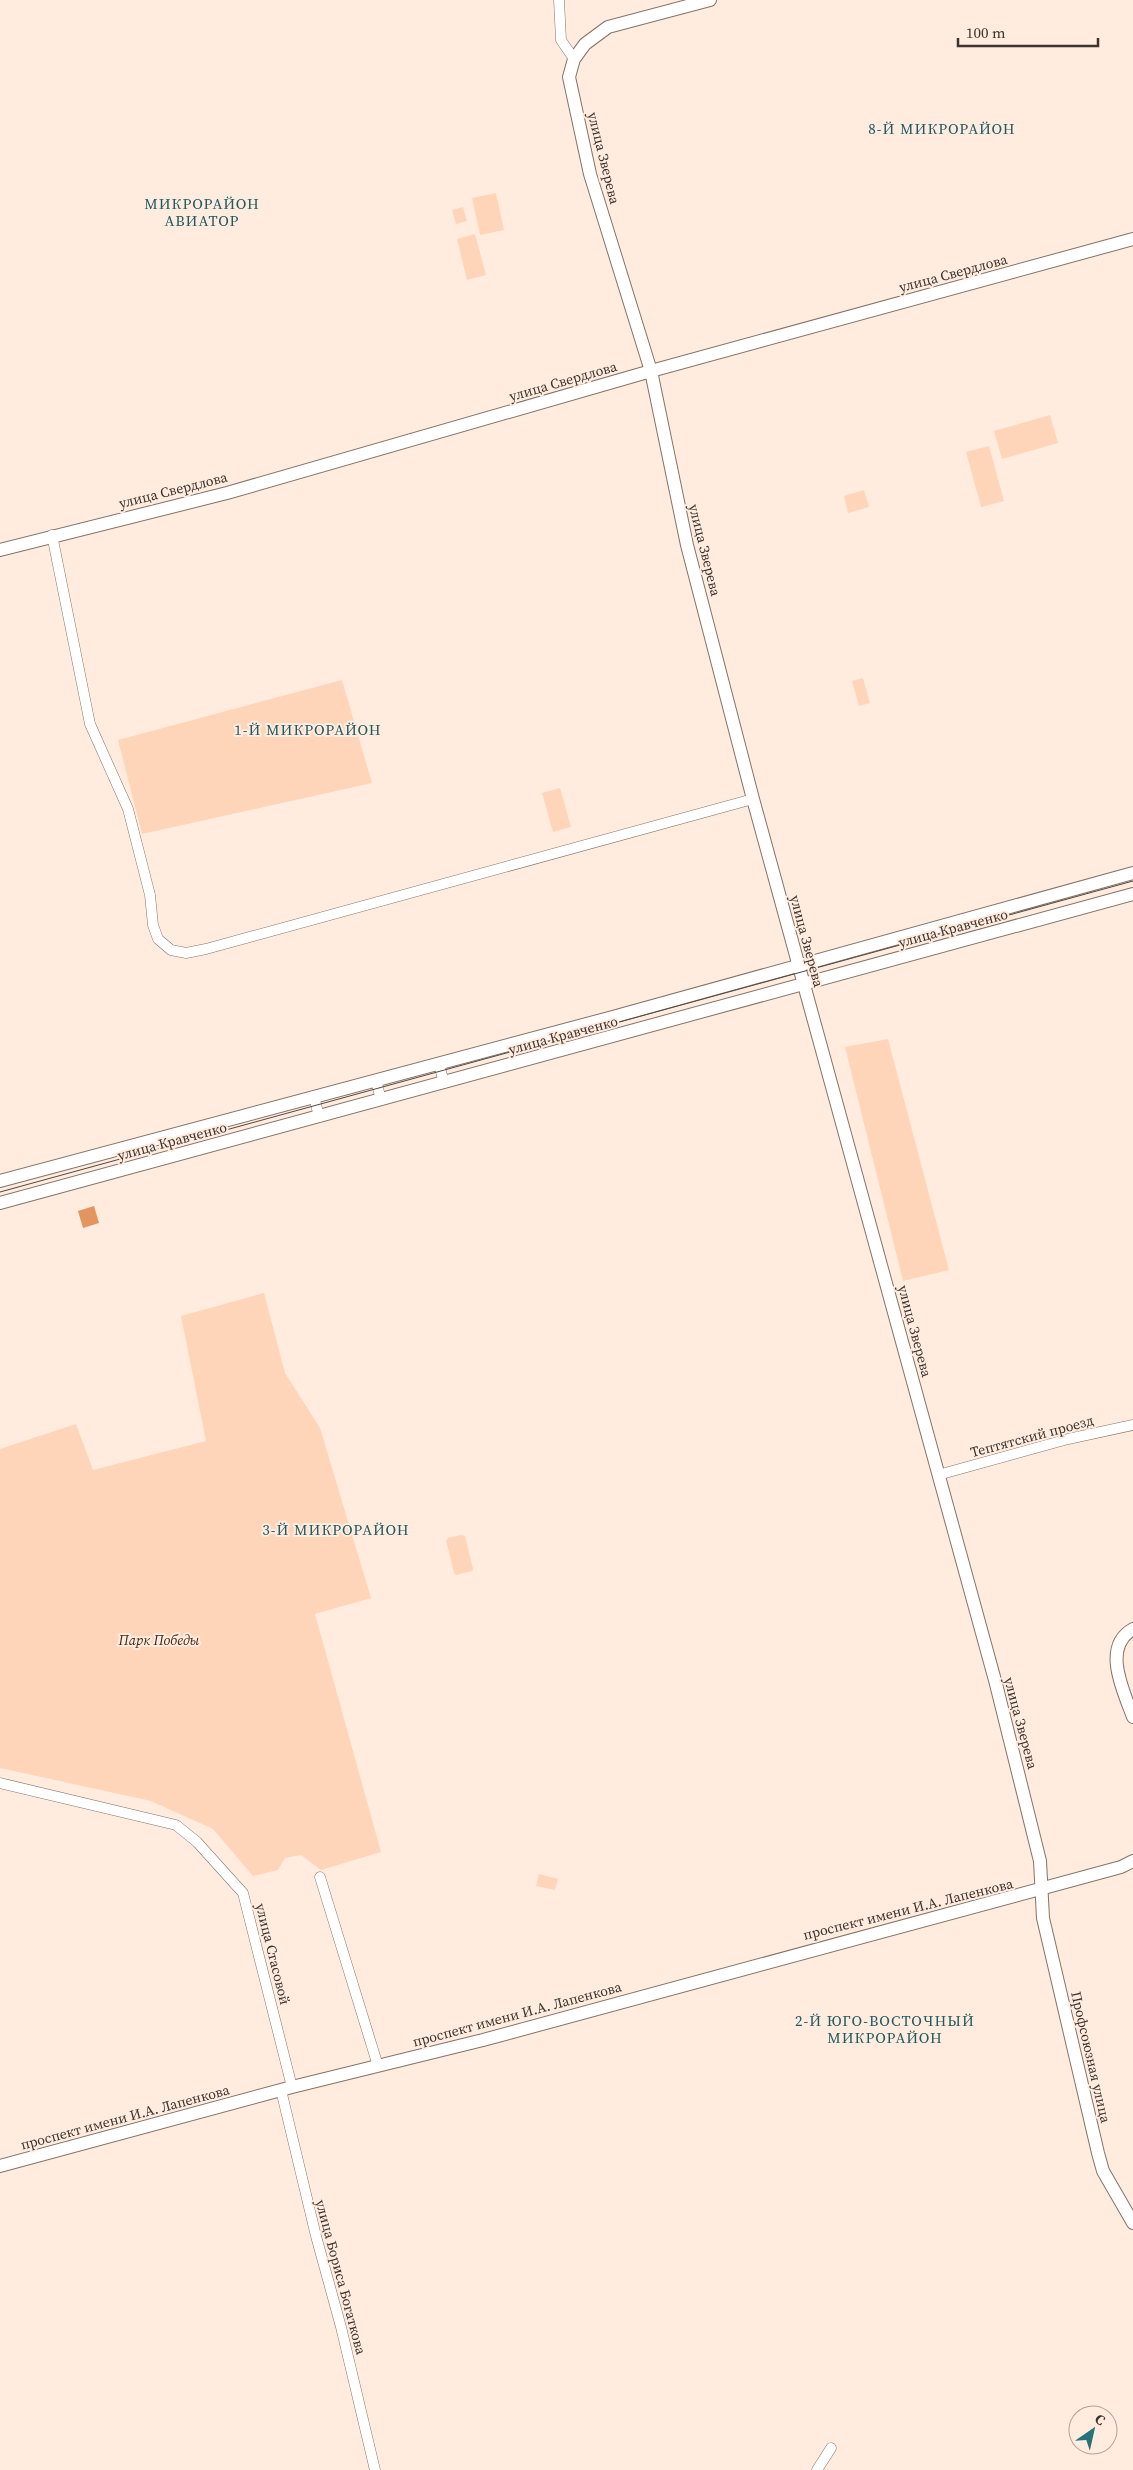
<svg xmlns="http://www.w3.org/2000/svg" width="1133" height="2470" font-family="'Source Serif 4',serif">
<rect width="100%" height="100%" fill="#ffecdf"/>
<!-- green -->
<path fill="#ffd5ba" d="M496,193L504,230L480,235L472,198Z
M463,207L467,221L456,224L452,210Z
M475,234L486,275L467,280L457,239Z
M1050,415L1058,443L1002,459L994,431Z
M989,446L1004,501L981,507L966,452Z
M864,490L869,507L848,513L844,496Z
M863,678L870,703L859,706L852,681Z
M342,680L372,783L142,834L118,740Z
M560,788L571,827L553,832L542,793Z
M888,1039L949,1270L903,1281L845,1047Z
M264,1293L285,1373L320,1428L371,1598L315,1614L381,1852L321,1870L301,1855L285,1858L278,1870L253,1876L213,1829L151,1801L0,1768V1449L76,1424L93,1470L206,1441L181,1316Z
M461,1535L465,1536L473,1569L472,1571L456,1575L454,1573L446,1540L448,1538Z
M539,1874L558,1879L555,1890L536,1886Z"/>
<!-- water -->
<path fill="#e3955f" d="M94,1206L99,1223L83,1228L78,1211Z"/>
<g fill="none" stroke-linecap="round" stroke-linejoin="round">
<!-- minor casing -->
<g stroke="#847368" stroke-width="11">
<path id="minor" d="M559,0L561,40L574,59
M52,535L90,724L128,809L150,895L153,925L158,939L171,950L186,953L206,949L753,799
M439,1064L444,1083
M376,1080L381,1100
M314,1096L319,1117
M938,1475L1068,1439L1133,1425
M0,1783L176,1825L197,1842L243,1893L292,2087
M320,1877L378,2066
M281,2090L316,2236L341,2327L375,2470
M817,2470L831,2448"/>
</g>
<!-- major casing -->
<g stroke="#847368" stroke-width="14">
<path id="major" d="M710,0L608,27L585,44L574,59L569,77L590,174L651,371L687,545L753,799L996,1684L1040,1861L1043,1918L1098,2153L1103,2171L1133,2223
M0,550L227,493L651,371L1133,239
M0,1181L609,1018L1133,873
M0,1203L1133,894
M1133,1629C1101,1647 1124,1692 1133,1717
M0,2166L292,2087L483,2040L1121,1867L1133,1861"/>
</g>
<!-- minor -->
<use href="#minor" stroke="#fff" stroke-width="10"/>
<!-- major -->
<use href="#major" stroke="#fff" stroke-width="12"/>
<!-- tram -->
<path stroke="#504842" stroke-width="1" d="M0,1192L1133,881"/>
</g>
<g text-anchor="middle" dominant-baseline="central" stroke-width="4" stroke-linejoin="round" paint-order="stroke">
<!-- street labels -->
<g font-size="14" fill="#3a332e" stroke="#ffecdf">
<text transform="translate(604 158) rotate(76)">улица Зверева</text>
<text transform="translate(953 273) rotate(-15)">улица Свердлова</text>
<text transform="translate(563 381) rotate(-16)">улица Свердлова</text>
<text transform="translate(173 490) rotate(-14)">улица Свердлова</text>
<text transform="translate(705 550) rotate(76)">улица Зверева</text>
<text transform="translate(953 928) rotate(-15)">улица Кравченко</text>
<text transform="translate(807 941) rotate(75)">улица Зверева</text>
<text transform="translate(563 1035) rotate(-15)">улица Кравченко</text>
<text transform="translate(172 1141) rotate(-15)">улица Кравченко</text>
<text transform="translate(915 1331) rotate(75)">улица Зверева</text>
<text transform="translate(1032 1436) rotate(-15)">Тептятский проезд</text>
<text transform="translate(1021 1723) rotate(75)">улица Зверева</text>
<text transform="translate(908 1909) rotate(-14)">проспект имени И.А. Лапенкова</text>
<text transform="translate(273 1954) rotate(76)">улица Стасовой</text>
<text transform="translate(517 2014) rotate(-15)">проспект имени И.А. Лапенкова</text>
<text transform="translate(1091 2057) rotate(77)">Профсоюзная улица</text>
<text transform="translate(125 2117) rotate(-15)">проспект имени И.А. Лапенкова</text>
<text transform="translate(341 2277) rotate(75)">улица Бориса Богаткова</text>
</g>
<!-- park labels -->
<g font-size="14" font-style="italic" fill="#482811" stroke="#ffecdf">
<text x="159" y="1640">Парк Победы</text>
</g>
<!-- neighbourhood labels -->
<g font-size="15" letter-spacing="1" fill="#205a60" stroke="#ffecdf">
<text x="942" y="128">8-Й МИКРОРАЙОН</text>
<text x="202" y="203">МИКРОРАЙОН<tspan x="202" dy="17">АВИАТОР</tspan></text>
<text x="308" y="729">1-Й МИКРОРАЙОН</text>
<text x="336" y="1529">3-Й МИКРОРАЙОН</text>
<text x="885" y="2020">2-Й ЮГО-ВОСТОЧНЫЙ<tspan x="885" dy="17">МИКРОРАЙОН</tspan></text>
</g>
</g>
<!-- north arrow -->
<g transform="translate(1093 2430) rotate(34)"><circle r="24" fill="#ffecdf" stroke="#b0a298"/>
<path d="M0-4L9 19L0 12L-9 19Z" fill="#287279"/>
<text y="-8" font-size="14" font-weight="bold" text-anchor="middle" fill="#3a332e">С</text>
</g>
<!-- scale -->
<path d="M958 38v8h140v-8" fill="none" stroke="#3a332e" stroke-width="2.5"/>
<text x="966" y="38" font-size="15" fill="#3a332e" stroke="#ffecdf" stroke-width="4" paint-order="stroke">100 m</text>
</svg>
